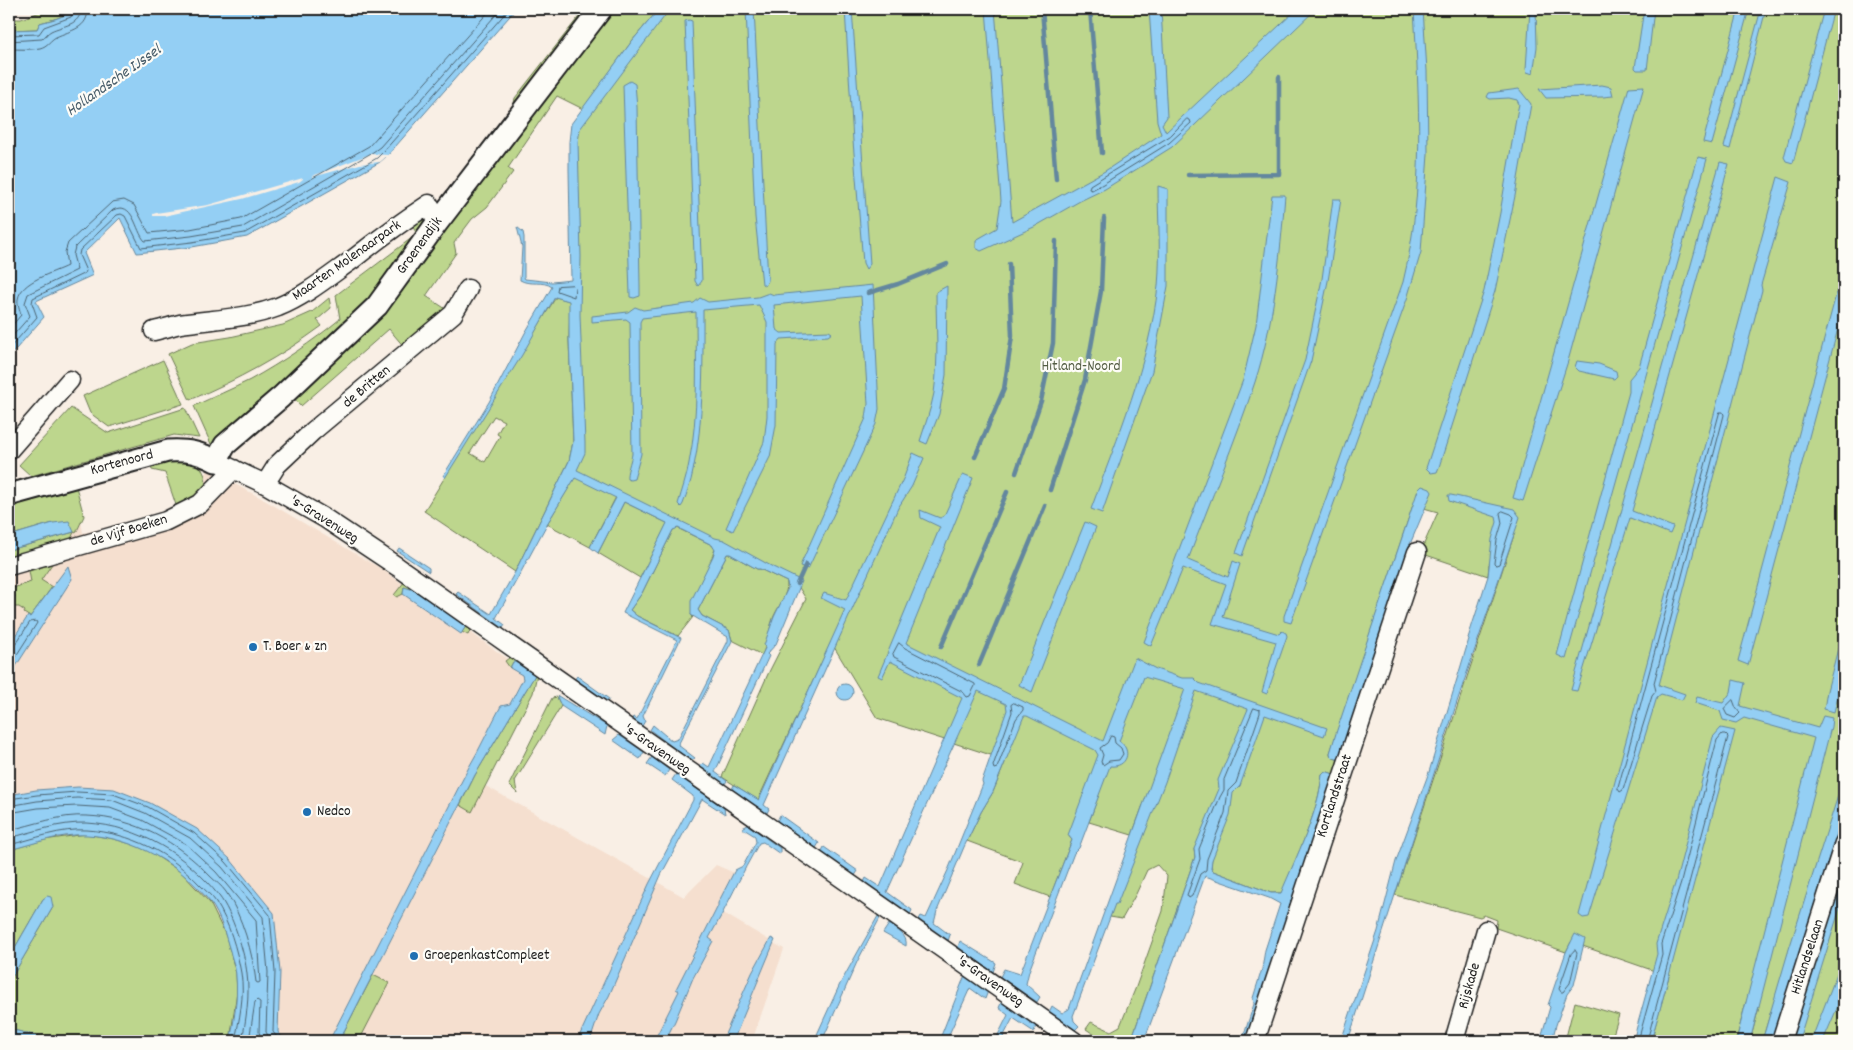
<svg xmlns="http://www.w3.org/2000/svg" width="1853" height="1050" font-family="Dekko,sans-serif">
<rect width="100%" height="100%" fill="#f9efe5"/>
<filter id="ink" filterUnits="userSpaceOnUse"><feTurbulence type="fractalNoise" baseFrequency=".02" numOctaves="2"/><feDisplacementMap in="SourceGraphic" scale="10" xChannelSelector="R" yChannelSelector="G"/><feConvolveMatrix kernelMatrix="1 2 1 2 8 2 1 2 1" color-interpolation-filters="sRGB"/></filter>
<g filter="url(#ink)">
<!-- built -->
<path fill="#f5dfcf" d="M72,467L83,533L132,522L180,506L208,470L261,498L383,570L530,675L468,776L684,897L716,865L737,874L720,911L784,949L752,1041H260L9,821V485Z"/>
<!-- green -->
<path fill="#bdd68d" stroke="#6c7954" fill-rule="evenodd" d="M48,9H71C65,18 50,20 40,23L37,29L9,30V19H21Z
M585,9H590L512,114L515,98Z
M606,9H659L632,41L583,109L557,96L508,168L513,172L487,207L472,219L454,243L456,253L426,296L449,311L405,348L389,329L301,406L290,394L341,350Z
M666,9H1844V1041H1766L1771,1011L1762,1041H1750L1759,1007L1746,1002L1736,1041H1651L1669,976L1571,942L1566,952L1496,928L1497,920L1484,915L1480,917L1395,895L1514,535L1489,564L1488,576L1420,553L1438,512L1413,505L1330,753L1331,757L1339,760L1334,774L1325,771L1322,774C1319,812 1296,857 1282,893H1271L1213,871C1207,861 1219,842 1223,831L1194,849L1195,857L1131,1041H1104L1086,1029L1091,1022L1111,1031L1120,1026L1136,987L1163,911L1167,876L1157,865L1147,870L1136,894L1122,919L1110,917L1143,805L1132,835L1089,822L1100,791L1068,835L1072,840L1050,897L1015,884L1023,862L967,841L981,812L993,792L1006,760L877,718L831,642L758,800L722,777L768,674L806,599L795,581L572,472L579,449L575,126Z
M427,212L430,220L375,299L215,442L211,444L194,406C213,397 232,389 250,380C282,362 312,342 340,319L336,295L417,234L411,224Z
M556,297L570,301L569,340L573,442L569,461L515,572L424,511ZM494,416L504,421L497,434L500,436L485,462L470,453Z
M329,298L331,308L317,320L322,326C280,357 237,380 190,400L168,354L192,343L230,337L283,325L312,312Z
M163,360L183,404L109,427L90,413L83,396Z
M71,408L108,433L185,408L199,438L174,435L31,476L19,465Z
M185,460L201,467L205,476L206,484L201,495L177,508L165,473L152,470L150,462Z
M575,477L616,497L590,547L547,524Z
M75,483L84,516L76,533L74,532L71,539L9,559V550L74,532L53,523L9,536V502Z
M624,502L712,545L715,549L691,615L693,617L678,636L637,616L630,610L642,593L673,530L677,528L667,524L640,578L598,553Z
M727,554H730L757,569H760L787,582C788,594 779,605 774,616C769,628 768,642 762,655L732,640L729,630L702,616L698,610Z
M52,564L41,580L52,587L30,617L24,613L25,611L19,607H9V599L15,597L13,588L31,582L29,571Z
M405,581L471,628L468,635L462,632L466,626L404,587L403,594L397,597L394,595Z
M513,657L537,674L533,693L472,812L460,805L475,775L535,675L513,662L510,668L505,661L509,658Z
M557,697L561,706L515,781L517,793L509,785L552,698Z
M86,834L114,839L134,845L152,853L182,873L210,903L226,936L236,974L237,991L230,1041H60L9,1029V982L53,907L43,899L9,958V850L44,840Z
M373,975L389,983L359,1041H339Z
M1575,1002L1619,1015L1611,1041H1565Z"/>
<!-- water -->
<path fill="#94cff4" stroke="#64879e" d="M71,9H516L388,155L380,162L247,237L192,247L137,253L120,218L84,253L93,275L36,301L44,317L9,357V30L37,29L40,23C50,20 65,18 71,9Z
M659,9H670L580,129L578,142L581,256L580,315L585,443V453L577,470L715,538L724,540L773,567L802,581L776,644L767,654L769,656L715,772L727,781L724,785L699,767L703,763L709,767L766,646L764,645L774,617L788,588L787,582L760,569H757L730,554H727L698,610L702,616L729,630L732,641L678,745L695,758L691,761L650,730L653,725L672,741L678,739L728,641V637L691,615V601L713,556L715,550L712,545L678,528L673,530L642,593L630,610L637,616L681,638L643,716L645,721L642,726L632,719L633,717L637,719L677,640L623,613L667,523L624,502L598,553L590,547L616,498L575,478L547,524L496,618L505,625L503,628L456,594L458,592L491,614L515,572L569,461L573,442L569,340V301L555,297L522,355L445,478L443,476L489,402L525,333L552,287C543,280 530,286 520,280L522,247L517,227L523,232L524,237V277L525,279L552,282L571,280L569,169V142L571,124L632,41Z
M746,9H754L768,281L765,286L762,284L755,217Z
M845,9H852L870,264L866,269L863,263L853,141Z
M986,9H995L1012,222L1105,171L1161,134L1157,121L1149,9H1161L1167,117L1162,124L1166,132L1297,9H1316L1172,147L1105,189L1080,201L1034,227L981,251L976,248V240L997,228L1001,201Z
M1414,9H1423L1427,71L1428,154L1421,252L1407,299L1291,623L1284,621V616L1403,282C1425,193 1419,99 1414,9Z
M1530,9H1536L1537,47L1533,74L1527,72L1526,69Z
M1644,9H1654L1647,70H1637L1635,68Z
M1739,9H1749L1712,144L1703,142Z
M1761,9H1766L1730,149L1724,147Z
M1824,9H1834L1793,163L1786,161L1784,157Z
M689,20L692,21L702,281L698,286L695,281L685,21Z
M630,81L635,84L637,107L640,287V296L634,298L630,297V295L623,85Z
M1602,85L1611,87L1613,96L1603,97L1546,98L1539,89Z
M1644,86L1568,361L1523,501L1513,498L1629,87Z
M1519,89L1531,104L1515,196L1495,291L1439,467L1437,472L1431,473L1426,468L1484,291L1500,213L1517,113L1519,104L1517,100L1509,98L1490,99L1487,97L1489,93Z
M1698,157L1707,159L1566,659L1557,655L1629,392V379L1639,367Z
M1720,162L1729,164L1632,511L1673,527L1670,534L1630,518L1577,691L1571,690Z
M1778,177L1791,182L1761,285L1762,290L1659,685L1685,694L1682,700L1661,694L1657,697L1589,917L1583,918L1579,915Z
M1158,186L1168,189V286L1152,371L1102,513L1091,509C1118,436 1149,364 1158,286C1161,253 1158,219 1158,186Z
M1272,195H1285C1280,258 1274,323 1255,382C1235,442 1210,501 1188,560L1228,577L1233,561L1240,564L1223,617L1279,634L1282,631L1286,633L1287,636L1267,694L1262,692L1276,642L1212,624L1226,584L1183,568L1151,646L1144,642L1243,380L1256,325Z
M1333,199H1341L1328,281L1311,361L1242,556L1236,553L1305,360L1322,279Z
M1844,265V306L1748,665L1738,661Z
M873,285L879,409L876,424L808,569L800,566L866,418L868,404L861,296L774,305L776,329L781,333L829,331L832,333L828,336L781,339L777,344L776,425L770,457L733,531L726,528L764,442L767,416V322L759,305L703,310C703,360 704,422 693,471C691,482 687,493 683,504L681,507L678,504C682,490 687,476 689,463C699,414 696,362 696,312L642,318L640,322L641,454L634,479L630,480L627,479C626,473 631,461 632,454L630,322L626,319L592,322V316L628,312L635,307L643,310L694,303L700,298L708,302L758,297L769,293L774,295Z
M947,286L946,375L939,414L927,444L920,441C925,425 931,409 934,393C939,360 936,325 936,292Z
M1577,361L1599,364L1616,371L1617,376L1614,379L1579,371L1575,367Z
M913,453L924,458L912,486L898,508L764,805L769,809L767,813L732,789L734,785L759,800L845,610L821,598L824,593L846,600L904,477Z
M963,474L973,478L906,643L1103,741L1135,658L1156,669L1182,678H1194L1199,683L1327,728L1324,736L1265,715L1240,786L1233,793L1230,815L1212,860L1211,868L1213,871L1271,893H1281C1296,857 1319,812 1322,774L1325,771L1334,774L1261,994L1248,1041H1242L1254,1004L1253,998L1262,969L1265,950L1280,904L1269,898L1205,876L1144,1041H1131L1195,857L1194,849L1219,789L1218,780L1248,709L1196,691L1165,782L1117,904H1115L1073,1016L1074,1021L1079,1026L1075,1030L1049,1012L1052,1006L1062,1013L1069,1009L1185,689L1144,677L1119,741C1133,750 1127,768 1110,766L1079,848L1074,853L1029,971L1026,984L1040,997L1037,1002L1000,977L1004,969L1020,974L1072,840L1068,835L1098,755L1095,750L1027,716H1024L993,792L981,812L964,847L937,911L934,923L950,935L948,941L918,921L921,916L926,918L949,868L983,784L982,781L1007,710L1006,704L978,691L887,892L912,910L910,915L863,884L866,878L880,887L962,698L890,661L882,678L878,676L940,527L921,518L920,510L940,518L944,516Z
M1422,486L1430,489L1432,492L1408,549L1339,760L1331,757L1330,753L1337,730L1418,490Z
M1448,495H1451L1514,509L1520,517L1457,702L1348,1041H1341L1378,931L1396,861L1429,772L1469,639L1468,638L1488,576L1492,539L1497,522L1496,517L1449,501Z
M69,521L74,532L9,550V536L53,523Z
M1085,522L1096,527L1032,692L1019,685Z
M399,548L429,568V572L397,551Z
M68,566L72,579L9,677V645L28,616L30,617Z
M404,587L414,590L466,626L461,634L403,594Z
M1844,625V671L1834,712L1824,709L1827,691Z
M513,662H515L535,675L475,775L339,1041H329L469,767C481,747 490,726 501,706L510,704L523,679L522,675L510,668Z
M577,676L609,699L607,702L574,680Z
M1733,680L1745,683L1740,706L1818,728L1823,716L1832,718L1831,727L1750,1041H1736L1814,738L1744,718L1736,723L1723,720L1720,711L1695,703L1697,697L1723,703L1731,692Z
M837 692a8 8 0 1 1 16 0a8 8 0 1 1-16 0Z
M558,696L607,726L605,735L561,706L557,697Z
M1721,728L1735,731L1659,1013L1651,1041H1633L1657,954L1656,944L1676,881L1713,737Z
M619,735L644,752L640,759L613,740Z
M652,757L669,770L665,776L647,764Z
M676,774L724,808L725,814L702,799L661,875L609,996L599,1014L590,1041H577L649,884L693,800V796L672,780Z
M1844,777V811L1771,1041H1762L1789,949Z
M78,787L114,789L150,803L197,829L230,859L274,913L280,972L278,1032L281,1036L292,1041H230C234,1021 238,998 236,977C236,968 232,960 230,951C225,935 221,916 210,902C180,864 135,838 87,835C61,833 34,844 9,850V795L36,790Z
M780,815L819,843L816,848L779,823L777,821Z
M748,825L780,848V854L763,842L759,843C741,874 727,907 709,938L713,941L693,978L675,1021L665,1041H654L679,991L676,989L718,906V903L735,870L743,866L756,842L755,836L742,828Z
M824,847L858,871L854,877L821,853Z
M1844,874V895L1802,1030L1798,1041H1791Z
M47,896L51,897L53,907L9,982V958L43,899Z
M878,916L880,918L857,962L822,1041H814L840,984Z
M889,924C897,930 908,935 906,946L883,933Z
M1575,934L1585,939L1574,985L1567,994L1556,1025L1552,1041H1540L1550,1007L1548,1005L1566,952Z
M771,938L775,940L733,1041H722L752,973Z
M960,941L996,963L993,972L958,947Z
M1844,955V992L1823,1041H1811Z
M965,975L988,991L985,999L970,988L946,1041H939Z
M1003,1002L1036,1025L1034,1032L1013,1018L1001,1041H995L1008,1015L999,1008L1001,1003Z
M9,1029L60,1041H9Z"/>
<!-- pier -->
<path fill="#f9efe5" d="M370,154L388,155L380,162L360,164L313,177L312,176Z
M303,178V179L299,182L242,199L164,216H153V214L156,213L208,205Z"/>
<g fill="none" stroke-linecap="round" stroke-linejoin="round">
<!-- shore -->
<path stroke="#4c6472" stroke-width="1" d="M9,35L39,34L44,27L71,17L75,9
M9,41L42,39C45,37 47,33 51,31C63,25 80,26 81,9
M9,49C19,49 30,50 40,48C48,46 50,40 56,37C71,30 88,29 88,9
M1187,119L1190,120L1191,123L1169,143L1103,184L1092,190L1089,189L1090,185L1170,136Z
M573,285L575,287L574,297L557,291L558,286Z
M9,329L21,315C20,309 17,304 18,299C21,281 53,273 67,266L65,252L68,243L112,202L124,200L134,205L149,233L190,229L241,219L369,146L491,9
M9,340L30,316L25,303L28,294L77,270L73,255L75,247L113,210C134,200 135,231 145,241L191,236L243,227L373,152L380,147L501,9
M9,349L37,317L32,303L33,298L85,273L86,271L79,255L80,250L117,215L121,214L125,216L141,248L192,242L245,233L377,158L384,151L509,9
M1720,412H1723L1724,415L1654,683L1656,691L1652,696L1623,790L1620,792L1618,789Z
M1503,511L1511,514L1514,517L1499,564L1496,565L1494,563L1497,540L1502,523L1500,513Z
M899,643L905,648L975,684V686L970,696L967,697L963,692L894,657L893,654Z
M9,647L15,645L30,622L36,621L37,623L9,667
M1733,700L1736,708L1740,713L1735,718L1727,715L1724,709Z
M1014,703L1023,707V710L1016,719L997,768L994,769L993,766L1012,712L1011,705Z
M1254,708L1260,710V713L1236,783L1228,791L1225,813L1207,859L1206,870L1200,874L1192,896L1189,898L1187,895L1200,859L1199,849L1220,797L1224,790V780Z
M1111,736L1114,737L1115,743L1121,748L1123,754L1119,760L1109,761L1103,765L1101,762L1103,755L1100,748L1107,743Z
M9,799L37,795L77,792L113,794L148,807L194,833L226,862L270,915L275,972L273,1032L280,1041
M9,806L37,801L77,798L112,800L145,813L190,838L222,867L263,917L268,972L266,1032L271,1041
M9,813L38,808L77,806L110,808L142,820L186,844L216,872L256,920L260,982L258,983L256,982C253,954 242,915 226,892C222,886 215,881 210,876C178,842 135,818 87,816C60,814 34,825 9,830
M9,838C34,832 60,822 87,823C139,826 187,855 219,896C232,912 245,953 247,974C250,996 246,1019 242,1041
M9,845C34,839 61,828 87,830C131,833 170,853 200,885C205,890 212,896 216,902C229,922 237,950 241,973C245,995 239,1020 235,1041
M1575,950L1577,953L1570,983L1563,992H1561L1559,989L1571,954Z
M249,1041L255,1002L257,1000L260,1002L259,1032L262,1041
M1638,1041L1662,955L1661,944L1681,882L1717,740L1722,734H1725L1728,737L1647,1041"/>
<!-- stream -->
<path stroke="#64879e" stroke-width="4.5" d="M1042,9L1056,179
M1090,9L1102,153
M1188,175L1279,174V77
M868,293L898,284L947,264
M975,457L1004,389L1012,336L1009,264
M1016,473L1041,401L1053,343L1056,241
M1050,490L1085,380L1101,291L1104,218
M797,584L806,564
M941,647L1007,492
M979,665L1045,506"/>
<!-- minor casing -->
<g stroke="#1c1c1c" stroke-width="21">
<path id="minor" d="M154,331C163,329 172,326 180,324C213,319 246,319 278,307C305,296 328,277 352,260C377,240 403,221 429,204L437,223
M9,450L70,380
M216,461L265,484L326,519L398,567L1074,1041
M265,484L277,465L313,431L453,314L468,289
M9,566L166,521L200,504L234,469
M1255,1041L1417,552
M1454,1041L1486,930
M1781,1041L1844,843"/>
</g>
<!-- tertiary casing -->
<g stroke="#1c1c1c" stroke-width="25">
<path id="tertiary" d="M9,495L168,451C188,450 198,452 216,461L225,445L281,397L377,306L437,223L601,9"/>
</g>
<!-- minor -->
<use href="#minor" stroke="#fdfcf7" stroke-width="18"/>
<!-- tertiary -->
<use href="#tertiary" stroke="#fdfcf7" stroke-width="21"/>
</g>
</g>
<!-- markers -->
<g fill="#1f6fb2" stroke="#fdfcf7" stroke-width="2">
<circle cx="253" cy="647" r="5"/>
<circle cx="307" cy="812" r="5"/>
<circle cx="414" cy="956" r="5"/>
</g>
<g text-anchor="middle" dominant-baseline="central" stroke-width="4.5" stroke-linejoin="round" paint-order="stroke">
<!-- street labels -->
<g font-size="15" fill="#1c1c1c" stroke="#fdfcf7">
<text transform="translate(420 246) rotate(-54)">Groenendijk</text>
<text transform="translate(347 261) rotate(-35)">Maarten Molenaarpark</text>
<text transform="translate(367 387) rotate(-40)">de Britten</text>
<text transform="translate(122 463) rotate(-15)">Kortenoord</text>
<text transform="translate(324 520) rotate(32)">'s-Gravenweg</text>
<text transform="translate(129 531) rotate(-17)">de Vijf Boeken</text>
<text transform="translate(657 750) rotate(35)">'s-Gravenweg</text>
<text transform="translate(1335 796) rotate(-72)">Kortlandstraat</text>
<text transform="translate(1808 957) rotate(-72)">Hitlandselaan</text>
<text transform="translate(990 982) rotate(35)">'s-Gravenweg</text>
<text transform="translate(1470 986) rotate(-74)">Rijskade</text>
</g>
<!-- park labels -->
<g font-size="15" fill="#545d44" stroke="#fdfcf7">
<text x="1081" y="367">Hitland-Noord</text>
</g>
<!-- poi labels -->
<g font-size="15" fill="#1c1c1c" stroke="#fdfcf7" text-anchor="start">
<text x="263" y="647">T. Boer &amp; zn</text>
<text x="317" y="812">Nedco</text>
<text x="424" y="956">GroepenkastCompleet</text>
</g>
<!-- water labels -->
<g font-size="16" font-style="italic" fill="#465b68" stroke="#fdfcf7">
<text transform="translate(114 81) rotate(-35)">Hollandsche IJssel</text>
</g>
</g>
<!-- margin -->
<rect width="1853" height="1050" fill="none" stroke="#fdfcf7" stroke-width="30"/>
<rect x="15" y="15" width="1823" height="1020" fill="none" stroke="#1c1c1c" stroke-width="2" filter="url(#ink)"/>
</svg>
